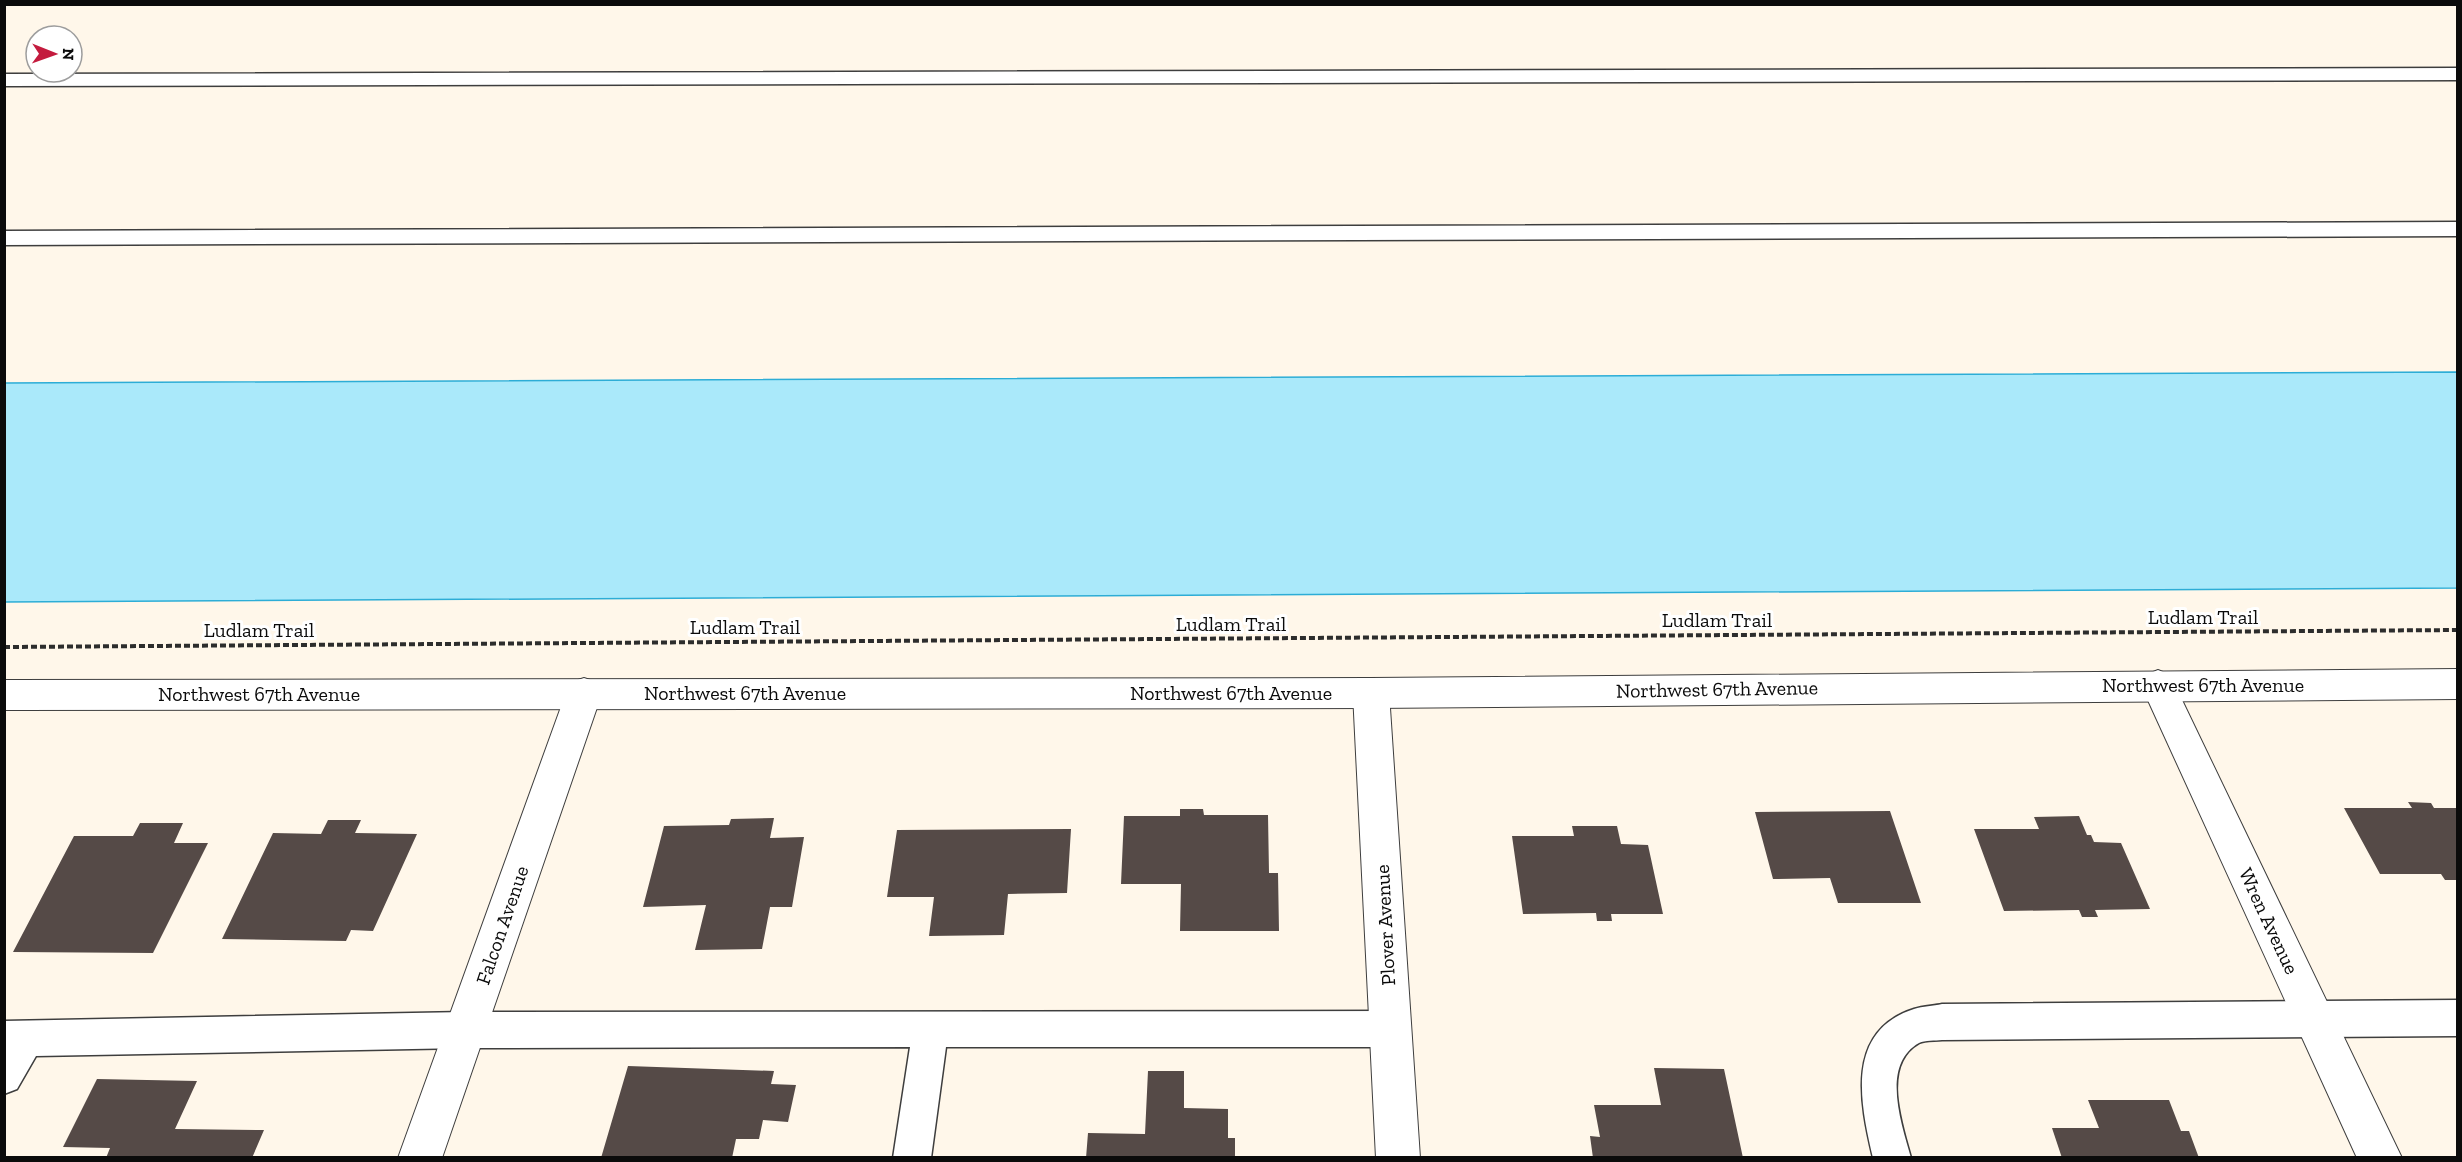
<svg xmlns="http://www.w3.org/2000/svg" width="2462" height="1162" font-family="'Zilla Slab',serif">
<rect width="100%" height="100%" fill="#fff7ea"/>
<!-- water -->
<path fill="#aae9fa" stroke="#2dadd6" stroke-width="1.5" d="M2457,372V588L5,602V383Z"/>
<!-- building -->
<path fill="#554a47" d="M2408,802L2431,803L2434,808H2458V880H2445L2441,874H2380L2344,808H2412Z
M1180,809H1203L1204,815H1268L1269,873H1278L1279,931H1180L1181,884H1121L1124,816H1180Z
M1890,811L1921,903H1838L1830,878L1773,879L1755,812Z
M2079,816L2087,835H2091L2094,842L2121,843L2150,909L2095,910L2098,917H2082L2079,910L2004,911L1974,829H2039L2034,817Z
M774,818L770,838L804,837L792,907H770L762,949L695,950L706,905L643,907L664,826L729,825L731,819Z
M328,820H361L355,833L417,834L373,931L351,930L346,941L222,939L273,833L321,834Z
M140,823H183L174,843H208L153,953L13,952L74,836H133Z
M1572,826H1617L1621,844L1648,845L1663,914H1611L1612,921H1597L1596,913L1523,914L1512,836H1574Z
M1071,829L1067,893L1008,894L1004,935L929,936L934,897H887L897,830Z
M628,1066L774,1071L771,1084L796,1085L788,1122L763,1120L759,1139H736L732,1158H601Z
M1654,1068L1724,1069L1743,1158H1593L1590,1136L1600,1137L1594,1105H1661Z
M1148,1071H1184V1108L1228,1109V1138H1235V1158H1086L1088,1133L1145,1134Z
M97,1079L197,1081L175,1129L264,1130L252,1158H106L110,1148L63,1147Z
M2088,1100H2169L2181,1131H2189L2199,1158H2062L2052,1128H2099Z"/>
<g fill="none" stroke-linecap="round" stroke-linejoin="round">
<!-- service casing -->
<g stroke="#3e3e3e" stroke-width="3">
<path id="service" d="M2458,68V80L4,86V74Z
M2458,222V236L4,245V231Z
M2458,1000V1036L1942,1040C1935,1041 1925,1040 1919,1043C1880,1065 1902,1125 1911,1158H1873C1860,1103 1845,1031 1914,1009C1923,1006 1933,1006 1942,1004Z
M1391,1011L1404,1016L1409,1029L1404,1042L1391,1047H946L931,1158H893L910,1047L465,1048L36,1056L17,1089L4,1094V1021L465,1012Z"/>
</g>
<!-- minor casing -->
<g stroke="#3e3e3e" stroke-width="2">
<path id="minor" d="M2158,670L2170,675L2402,1158H2357L2141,685L2146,675Z
M584,678L596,682L602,693L442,1158H398L566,693L572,682Z
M1371,678L1383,682L1389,693L1420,1158H1376L1353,693L1359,682Z"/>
</g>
<!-- tertiary casing -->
<g stroke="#3e3e3e" stroke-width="2">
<path id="tertiary" d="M2458,669V699L1371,708L4,710V680L1371,678Z"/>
</g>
<!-- path -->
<path stroke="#2d2d2d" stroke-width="4" stroke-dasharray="6 3" stroke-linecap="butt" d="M4,647L2458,630"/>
<!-- service -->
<use href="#service" fill="#fff" fill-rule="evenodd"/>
<!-- minor -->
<use href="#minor" fill="#fff" fill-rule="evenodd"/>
<!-- tertiary -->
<use href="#tertiary" fill="#fff" fill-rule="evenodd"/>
</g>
<g text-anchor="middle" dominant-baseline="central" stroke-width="6" stroke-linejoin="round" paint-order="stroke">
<!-- street labels -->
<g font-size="20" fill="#0b0b0b" stroke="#fff">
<text x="2203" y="617">Ludlam Trail</text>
<text x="1717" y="620">Ludlam Trail</text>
<text x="1231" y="624">Ludlam Trail</text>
<text x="745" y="627">Ludlam Trail</text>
<text x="259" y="630">Ludlam Trail</text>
<text x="2203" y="685">Northwest 67th Avenue</text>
<text transform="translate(1717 689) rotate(-1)">Northwest 67th Avenue</text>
<text x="745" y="693">Northwest 67th Avenue</text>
<text x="1231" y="693">Northwest 67th Avenue</text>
<text x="259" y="694">Northwest 67th Avenue</text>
<text transform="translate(2269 921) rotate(65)">Wren Avenue</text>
<text transform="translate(502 925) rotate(-71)">Falcon Avenue</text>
<text transform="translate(1385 925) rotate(-93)">Plover Avenue</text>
</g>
</g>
<!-- border -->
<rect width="2462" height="1162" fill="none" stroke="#0b0b0b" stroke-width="12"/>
<!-- north arrow -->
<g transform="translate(54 54) rotate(91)"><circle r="28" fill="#ffffff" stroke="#9d9d9d" stroke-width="1.5"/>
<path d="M0-4.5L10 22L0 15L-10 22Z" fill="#c41b3e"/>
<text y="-9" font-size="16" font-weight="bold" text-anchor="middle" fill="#0b0b0b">N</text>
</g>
</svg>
